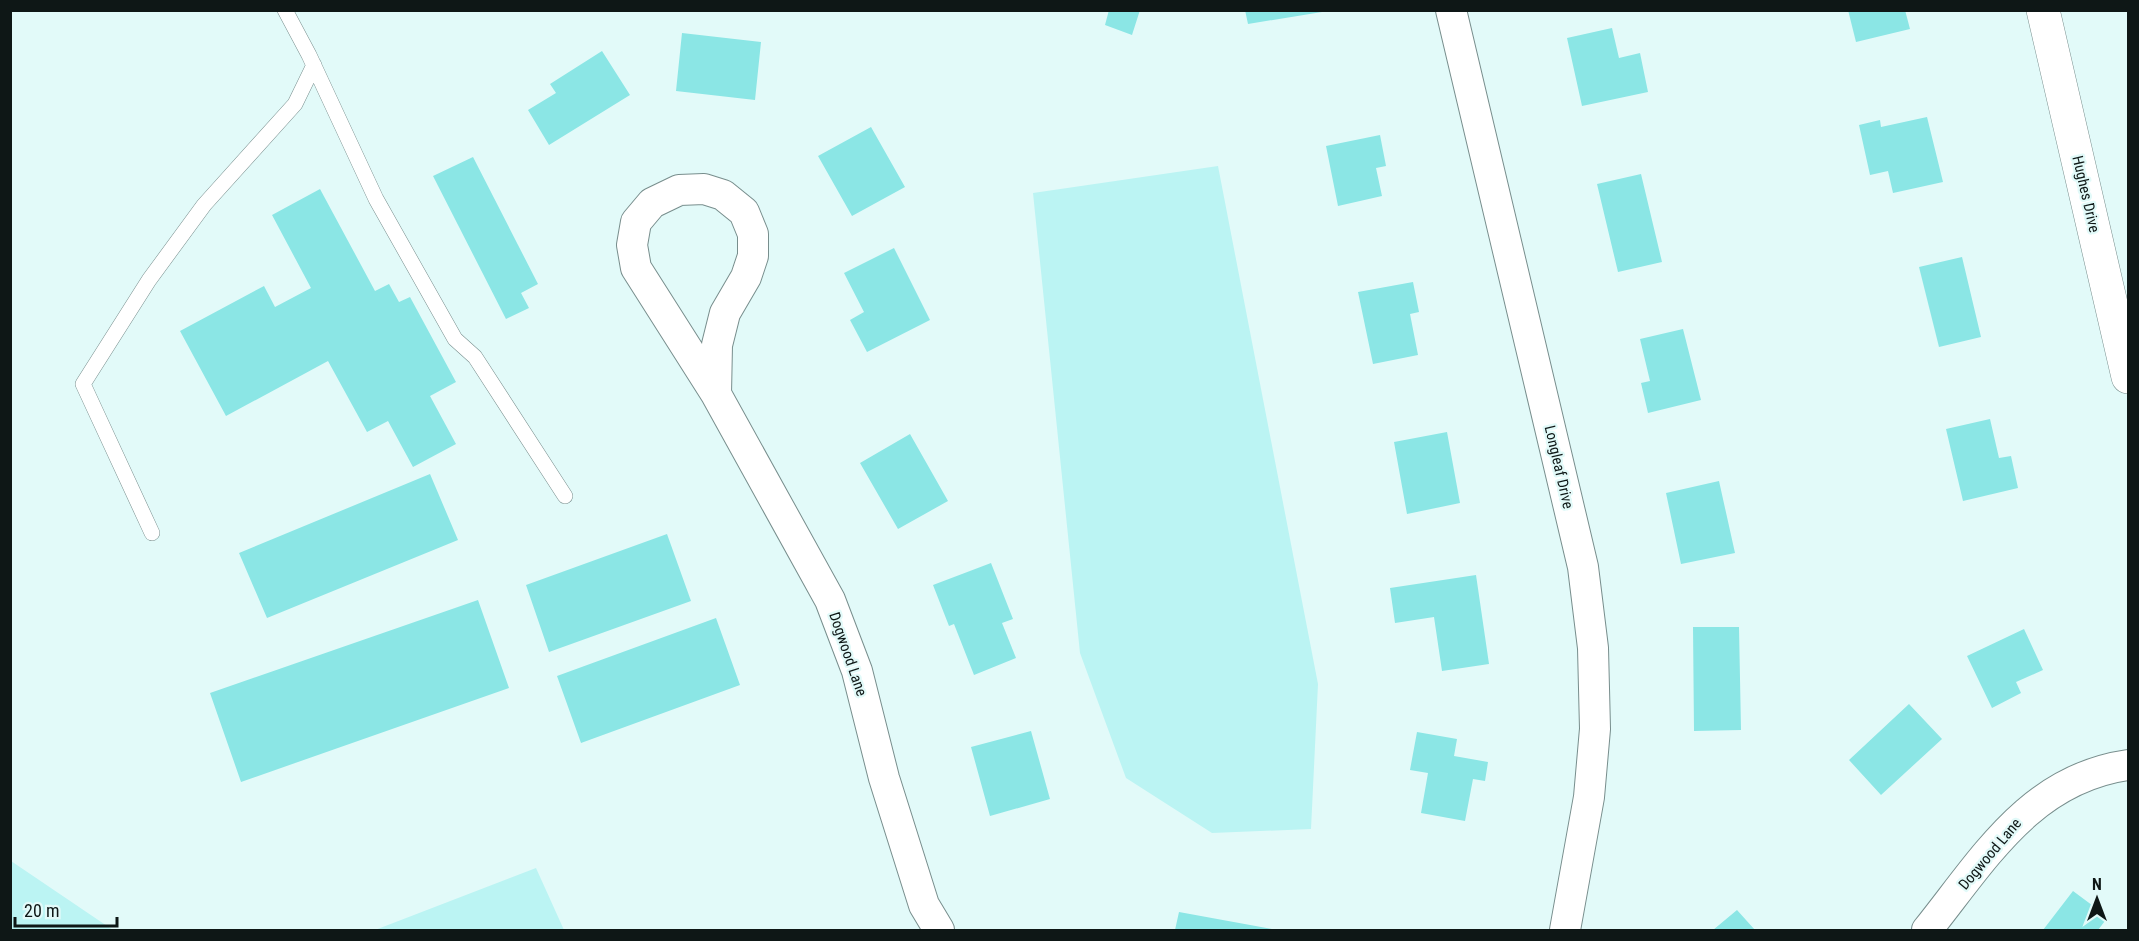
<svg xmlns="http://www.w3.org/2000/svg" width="2139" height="941" font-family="'Roboto Condensed',sans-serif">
<rect width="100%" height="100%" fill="#e2faf9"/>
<!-- green -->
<path fill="#bbf4f3" d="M1218,166L1318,684L1311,829L1212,833L1126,778L1080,653L1033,193Z
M11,861L113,930H11Z
M536,868L564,930H375Z"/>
<!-- building -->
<path fill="#8be6e5" d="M1109,10H1140L1132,35L1105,25Z
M1245,10H1322V12L1248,24Z
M1848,10H1905L1910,29L1856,42Z
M1612,28L1619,58L1640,53L1648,92L1582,106L1567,38Z
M682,33L761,42L755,100L676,91Z
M602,51L630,95L549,145L528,110L556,93L550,84Z
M1927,117L1943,182L1893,193L1888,171L1870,175L1859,125L1880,120L1881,127Z
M871,127L905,187L852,216L818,156Z
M1380,135L1386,166L1376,168L1382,196L1338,206L1326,146Z
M473,157L538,284L521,293L529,308L506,319L433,176Z
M1641,174L1662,262L1618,272L1597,184Z
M320,189L375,291L389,284L399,302L410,297L456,382L430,396L456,444L413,467L388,421L367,432L328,361L226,416L180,331L264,286L275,307L311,288L272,215Z
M894,248L930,320L867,352L850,320L864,312L844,273Z
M1962,257L1981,337L1939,347L1919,267Z
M1413,282L1419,312L1410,314L1418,355L1373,364L1358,292Z
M1683,329L1701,400L1648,413L1641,383L1650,381L1640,339Z
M1990,419L1999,458L2011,456L2018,488L1963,501L1946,429Z
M1447,432L1460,503L1407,514L1394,442Z
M910,434L948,501L898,529L860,463Z
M430,474L458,540L267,618L239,553Z
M1719,481L1735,553L1681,564L1666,493Z
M667,534L691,601L549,652L526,585Z
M991,563L1013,619L1002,623L1016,658L974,675L954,624L949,626L933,585Z
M1476,575L1489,664L1442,671L1434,617L1395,623L1390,588Z
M478,600L509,688L241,782L210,693Z
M716,618L740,685L581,743L557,676Z
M1693,627H1739L1741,730L1694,731Z
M2024,629L2043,670L2016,682L2021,693L1992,708L1967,656Z
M1909,704L1942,739L1881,795L1849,760Z
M1031,731L1050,799L990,816L971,747Z
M1417,732L1457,739L1454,756L1488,762L1485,781L1473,779L1465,821L1421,813L1428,773L1410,770Z
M2073,891L2108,917L2098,930H2043Z
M1737,910L1755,930H1713Z
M1179,912L1272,929V930H1175Z"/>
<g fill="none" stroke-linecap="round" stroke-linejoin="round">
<!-- lane casing -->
<g stroke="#788e8d" stroke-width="16">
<path id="lane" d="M285,10L309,55L376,199L455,339L475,357L565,496
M152,533L83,384L149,280L204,205L295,104L314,65"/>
</g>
<!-- street casing -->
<g stroke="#788e8d" stroke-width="32">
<path id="street" d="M1451,10L1583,567L1593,648L1595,729L1589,797L1565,930
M716,394L717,345L725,313L746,277L753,256V234L744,212L723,195L704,189L679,190L652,203L636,222L632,245L636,268L716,394L830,600L857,671L884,778L924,905L939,930
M1927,930C1984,859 2030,779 2128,765"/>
</g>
<!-- secondary casing -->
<g stroke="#788e8d" stroke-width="34">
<path id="secondary" d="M2043,10L2128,377"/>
</g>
<!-- lane -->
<use href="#lane" stroke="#fff" stroke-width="15"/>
<!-- street -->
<use href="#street" stroke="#fff" stroke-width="30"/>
<!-- secondary -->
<use href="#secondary" stroke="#fff" stroke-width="33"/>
</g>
<g text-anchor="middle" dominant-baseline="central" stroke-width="4.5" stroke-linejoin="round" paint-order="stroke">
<!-- street labels -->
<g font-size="15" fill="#0e1716" stroke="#e2faf9">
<text transform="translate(2086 194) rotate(77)">Hughes Drive</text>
<text transform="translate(1559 467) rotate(77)">Longleaf Drive</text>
<text transform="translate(848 654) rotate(71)">Dogwood Lane</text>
<text transform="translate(1990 854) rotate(-50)">Dogwood Lane</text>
</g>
</g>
<!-- border -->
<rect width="2139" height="941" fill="none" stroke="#0e1716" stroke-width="24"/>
<!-- north arrow -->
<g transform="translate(2097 899)" stroke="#e2faf9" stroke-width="4.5" paint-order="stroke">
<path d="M0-4.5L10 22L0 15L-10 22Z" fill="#0e1716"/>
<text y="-9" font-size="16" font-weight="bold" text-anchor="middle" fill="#0e1716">N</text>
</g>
<!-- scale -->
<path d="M15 917v9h102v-9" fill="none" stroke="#0e1716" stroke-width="3"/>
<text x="24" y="917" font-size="18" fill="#0e1716" stroke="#e2faf9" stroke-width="4.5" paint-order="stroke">20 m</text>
</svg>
